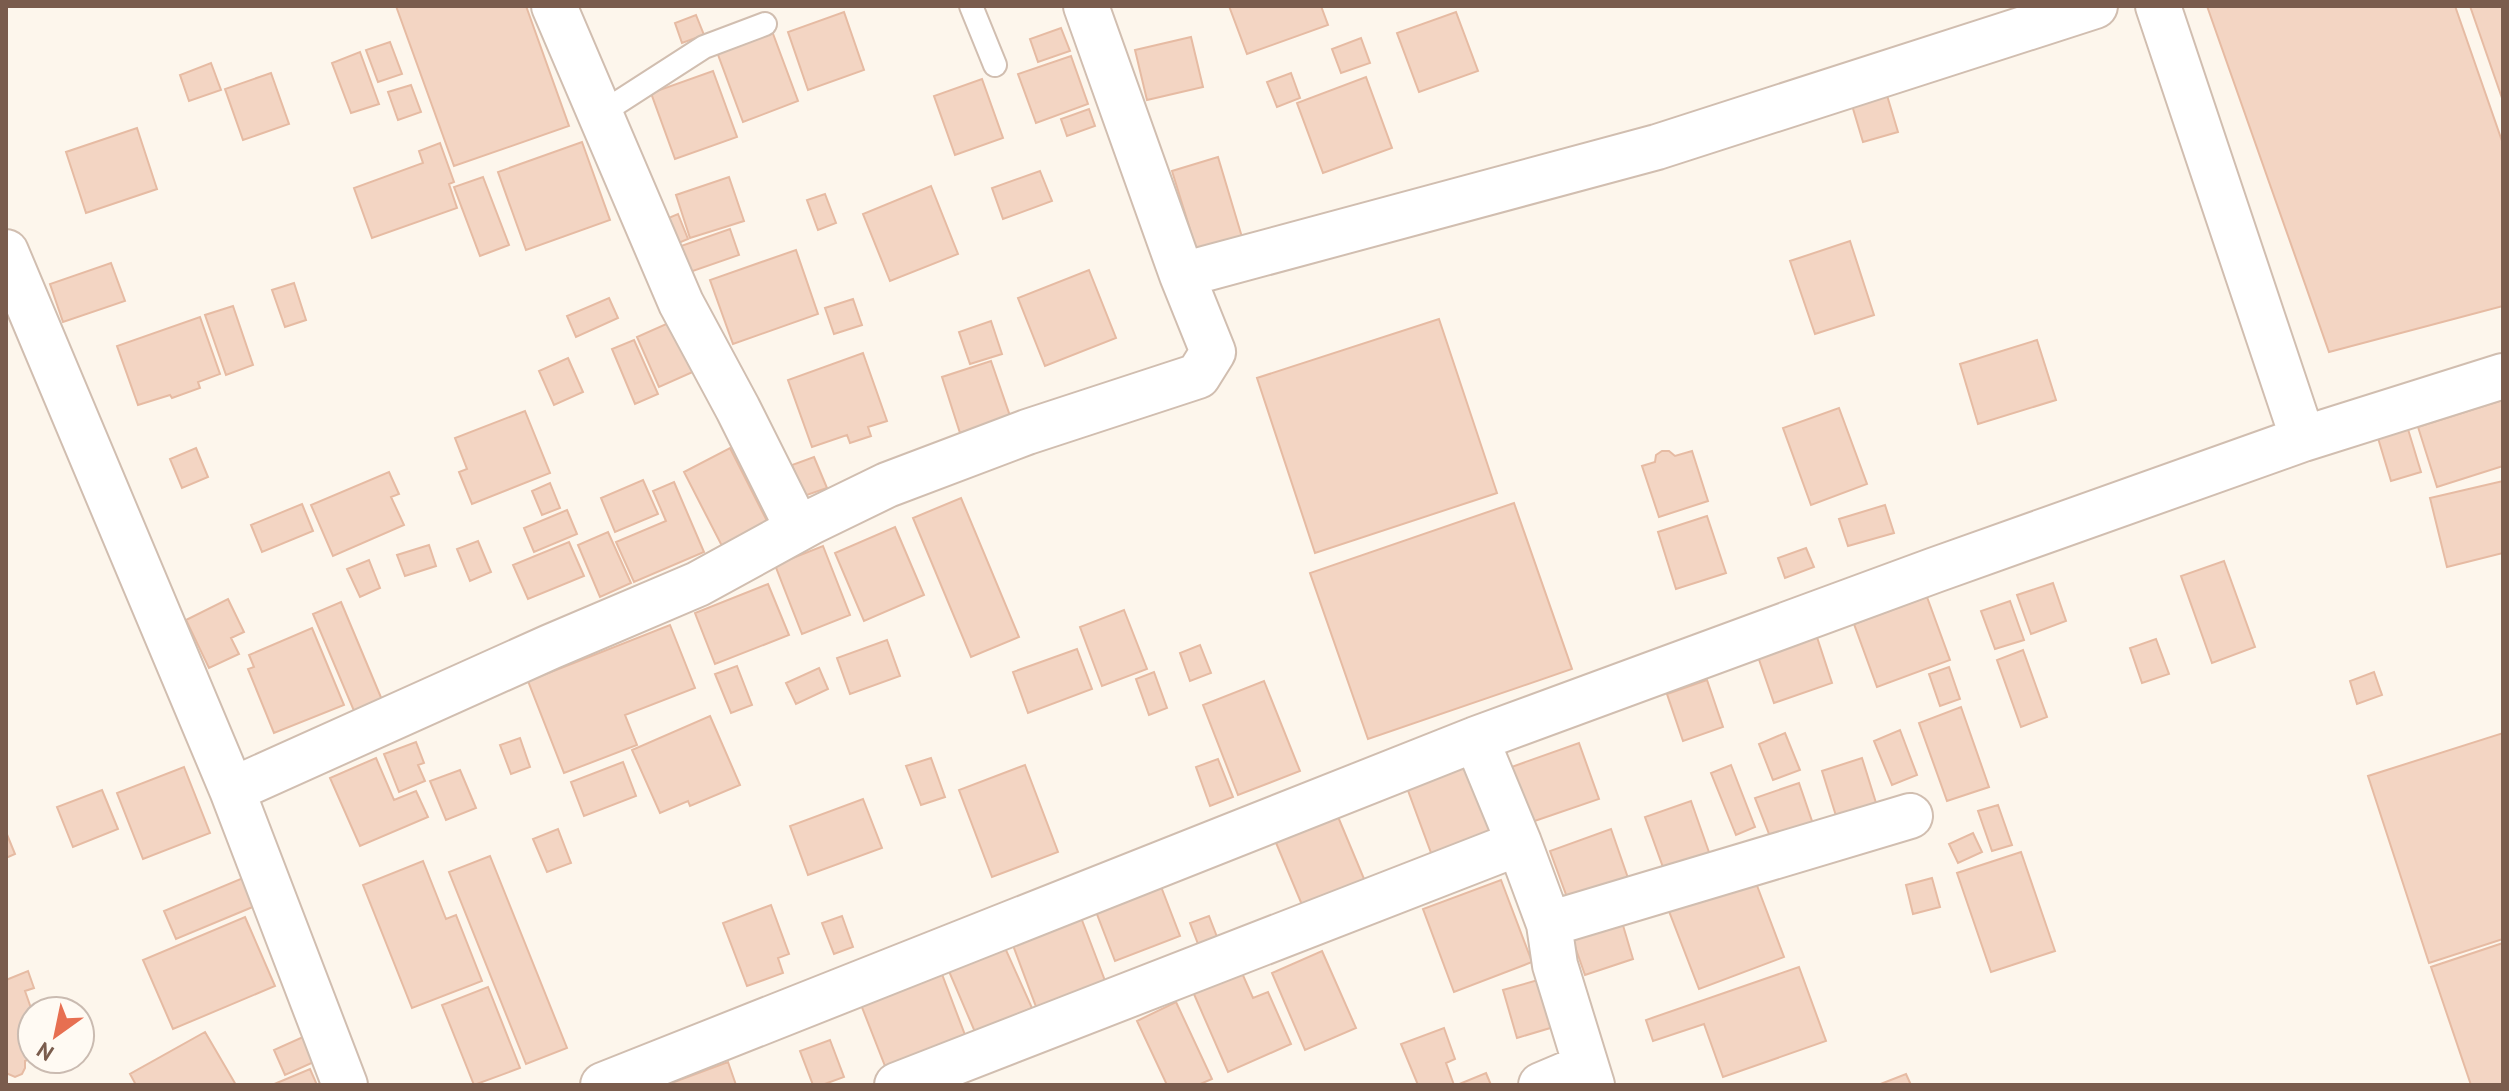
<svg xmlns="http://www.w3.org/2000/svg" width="2509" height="1091" font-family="'PT Sans',sans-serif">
<rect width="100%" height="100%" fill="#fdf6ec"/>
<!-- building -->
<path fill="#f3d5c3" stroke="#e6bba3" stroke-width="2" d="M396,6H526L569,126L454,166Z
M1229,6H1321L1328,25L1247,54Z
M2207,6H2455L2503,144V306L2329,352Z
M2470,6H2503V101Z
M844,12L864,70L808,90L788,32Z
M1456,12L1478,71L1419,92L1397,33Z
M696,15L704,35L682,43L675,23Z
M1061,28L1070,51L1038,62L1030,39Z
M772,31L798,101L743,122L717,52Z
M1191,37L1203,87L1147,100L1135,50Z
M1361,38L1370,63L1341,73L1332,49Z
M390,42L402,74L378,82L366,50Z
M360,52L379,104L351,113L332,63Z
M1071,56L1088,104L1036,123L1018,74Z
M211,63L221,90L189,101L180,75Z
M713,71L737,137L675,159L651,93Z
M271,73L289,124L243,140L225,89Z
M1291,73L1300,98L1277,107L1267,82Z
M1366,77L1392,148L1323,173L1297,103Z
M982,79L1003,138L955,155L934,96Z
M1883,82L1898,132L1863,142L1848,92Z
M411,85L421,112L398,120L388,92Z
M1089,109L1095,126L1067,136L1061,119Z
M137,128L157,189L86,213L66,152Z
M582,142L610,220L526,250L498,172Z
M440,143L454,182L449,184L457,208L372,238L354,188L423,163L419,151Z
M1218,157L1242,237L1197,252L1172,171Z
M1040,171L1052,201L1003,219L992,188Z
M483,177L509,245L480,256L454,187Z
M729,177L744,221L690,238L676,195Z
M931,186L958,254L890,281L863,214Z
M825,194L836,223L818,230L807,200Z
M678,214L688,239L669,247L659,222Z
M730,229L739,255L687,273L678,247Z
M1850,241L1874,315L1815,334L1790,261Z
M796,250L818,314L733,344L710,280Z
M111,263L125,301L63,322L50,284Z
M1089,270L1116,338L1045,366L1018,298Z
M294,283L306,320L285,327L272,290Z
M609,298L618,318L576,337L567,316Z
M853,299L862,325L834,334L825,308Z
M233,306L253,365L226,375L205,315Z
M200,317L220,374L198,382L200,388L172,398L170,395L138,405L117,346Z
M1439,319L1497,493L1315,553L1257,378Z
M673,321L695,371L659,387L637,337Z
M991,321L1002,354L970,364L959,332Z
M634,340L658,394L635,404L612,349Z
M2037,340L2056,400L1978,424L1960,364Z
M863,353L887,421L868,427L871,436L850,443L847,435L812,447L788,380Z
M568,358L583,392L554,405L539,371Z
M991,361L1010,416L960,433L942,377Z
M2503,400V466L2437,487L2418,427Z
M1839,408L1867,484L1811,505L1783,428Z
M525,411L550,473L472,504L459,472L467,469L455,438Z
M2404,416L2421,472L2391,481L2374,425Z
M196,448L208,477L182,488L170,459Z
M730,448L768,523L722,546L684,472Z
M1662,451H1669L1675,456L1692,451L1708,501L1659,517L1642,466L1655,462L1656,455Z
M814,457L827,488L804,496L792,465Z
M389,472L399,494L391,497L404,525L333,556L311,505Z
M643,480L658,514L615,532L601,498Z
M2503,481V553L2447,567L2430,498Z
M674,482L704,552L634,582L616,542L666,521L653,491Z
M550,483L560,508L542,515L532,491Z
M961,498L1019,637L971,657L913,518Z
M1514,503L1572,669L1368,739L1310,573Z
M302,504L313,531L262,552L251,525Z
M1885,505L1894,533L1848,546L1839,519Z
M567,510L577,534L534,552L524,528Z
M1707,516L1726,573L1676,589L1658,532Z
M895,527L924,595L864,621L835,553Z
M608,532L631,583L600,597L578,545Z
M478,541L491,572L470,581L457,549Z
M569,542L584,576L528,599L513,565Z
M429,545L436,566L405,576L397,555Z
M823,546L850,615L802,634L775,565Z
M1806,548L1814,567L1785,578L1778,558Z
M369,560L380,588L360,597L347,569Z
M2224,561L2255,647L2212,663L2181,576Z
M2053,583L2066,621L2031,634L2017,595Z
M768,584L789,635L715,664L695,613Z
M1927,597L1950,660L1877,687L1854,624Z
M228,599L244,632L231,638L239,654L209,668L186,620Z
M2010,601L2024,640L1995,649L1981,611Z
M341,602L385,707L357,718L313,614Z
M1124,610L1147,669L1102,686L1080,627Z
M670,625L695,688L625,715L637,745L564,773L528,681Z
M1813,625L1832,683L1774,703L1754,645Z
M312,628L344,705L274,733L248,669L254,667L249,655Z
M2156,639L2169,674L2142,683L2130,648Z
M887,640L900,676L850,694L837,658Z
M1200,645L1211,673L1190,681L1180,653Z
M1077,649L1092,689L1028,713L1013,672Z
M2023,650L2047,717L2021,727L1997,660Z
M737,666L752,705L731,713L715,674Z
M1949,667L1960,699L1940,706L1929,674Z
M819,668L828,689L796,704L786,683Z
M1154,672L1167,708L1149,715L1136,679Z
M2374,672L2382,695L2357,704L2350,681Z
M1707,680L1723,727L1683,741L1667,694Z
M1264,681L1300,771L1238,795L1203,705Z
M1961,707L1989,787L1947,801L1919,723Z
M710,716L740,785L690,806L688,801L660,813L632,750Z
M1900,730L1917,775L1892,785L1874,741Z
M1785,733L1800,770L1773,780L1759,744Z
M2503,733V939L2429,963L2368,776Z
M520,738L530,767L511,774L500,745Z
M416,742L424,763L418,765L425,781L399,792L384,754Z
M1579,743L1599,799L1523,825L1503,770Z
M1471,752L1505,844L1437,869L1403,777Z
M376,758L394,800L416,791L428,817L360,846L330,778Z
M931,758L945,797L921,805L906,766Z
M1862,758L1877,806L1837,819L1822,771Z
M1218,759L1233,797L1210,806L1196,767Z
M623,762L636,796L584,816L571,782Z
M1025,765L1058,852L992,877L959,790Z
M1731,765L1755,827L1736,835L1711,773Z
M184,767L210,833L143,859L117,793Z
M460,770L476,808L446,820L430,781Z
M1799,783L1813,824L1771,839L1755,798Z
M102,790L118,829L73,847L57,807Z
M863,799L882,848L808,875L790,826Z
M1691,801L1710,855L1664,870L1645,817Z
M1998,805L2012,845L1992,851L1978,811Z
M1336,812L1367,886L1305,912L1274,838Z
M558,829L571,863L547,872L533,839Z
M1611,829L1628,878L1568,900L1550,851Z
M6,832L15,854L6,858Z
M1973,833L1982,852L1958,863L1949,844Z
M2021,852L2055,951L1991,972L1957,873Z
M490,856L567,1048L526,1064L449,872Z
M423,861L446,919L456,915L482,981L412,1008L363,885Z
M1155,871L1180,936L1115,961L1090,896Z
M1753,875L1784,957L1699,989L1667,906Z
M243,878L255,906L176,939L164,911Z
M1932,878L1940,907L1913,914L1906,885Z
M1501,880L1532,962L1454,992L1423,909Z
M771,905L789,954L778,958L783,973L747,986L723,923Z
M1077,907L1110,994L1041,1020L1008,932Z
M842,916L853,947L834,954L822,923Z
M1209,916L1222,950L1203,957L1190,923Z
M245,917L275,986L173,1029L143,960Z
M1622,922L1633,959L1585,975L1572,938Z
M1001,939L1032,1008L975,1032L945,962Z
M2503,943V1085H2471L2431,967Z
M1322,951L1356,1028L1305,1050L1272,973Z
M937,961L965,1035L885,1066L856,992Z
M1238,964L1253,998L1268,992L1291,1044L1228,1072L1190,985Z
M1799,967L1826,1041L1723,1077L1704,1024L1653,1041L1646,1020Z
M28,971L34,988L25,991L32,1011V1058L25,1061V1068L22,1074L15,1077L6,1073V980Z
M1552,976L1567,1023L1517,1038L1503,990Z
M488,987L520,1068L474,1085L442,1005Z
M1176,1002L1212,1079L1198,1085H1167L1137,1021Z
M1444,1028L1455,1059L1446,1063L1454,1085H1418L1401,1044Z
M205,1032L236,1085H136L130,1074Z
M314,1032L325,1057L285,1075L274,1050Z
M830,1040L844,1077L822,1085H813L800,1051Z
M728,1062L736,1085H666Z
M310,1069L317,1085H272Z
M1486,1073L1491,1085H1457Z
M1906,1074L1911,1085H1878Z"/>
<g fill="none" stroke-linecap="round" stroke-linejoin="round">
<!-- service casing -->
<g stroke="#d1beb0" stroke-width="26">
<path id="service" d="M971,6L995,65
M600,114L704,47L765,24"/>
</g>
<!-- minor casing -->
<g stroke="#d1beb0" stroke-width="48">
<path id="minor" d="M554,6L681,303L738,409L798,529
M1086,6L1182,275
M2158,6L2303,439
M6,252L232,790L345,1085
M1476,739L1519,843L1549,924L1555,965L1592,1085
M232,790L550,647L698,584L811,522L887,485L1027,432L1198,376L1213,352L1182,275L1657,147L2095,6
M1549,924L1910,816
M603,1085L1476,739L1935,570L2303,439L2503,376
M897,1085L1519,843
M1541,1085L1586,1066"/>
</g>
<!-- service -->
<use href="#service" stroke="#fff" stroke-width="22"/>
<!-- minor -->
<use href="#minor" stroke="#fff" stroke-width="44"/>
</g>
<!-- border -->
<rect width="2509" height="1091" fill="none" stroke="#7a5c4d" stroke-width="16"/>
<!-- north arrow -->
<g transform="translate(56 1035) rotate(213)"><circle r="38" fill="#fffaf3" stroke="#cabbb1" stroke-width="2"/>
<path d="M0-6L14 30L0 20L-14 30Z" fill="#e76f51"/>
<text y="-12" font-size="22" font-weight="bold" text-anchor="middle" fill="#7a5c4d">N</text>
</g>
</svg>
